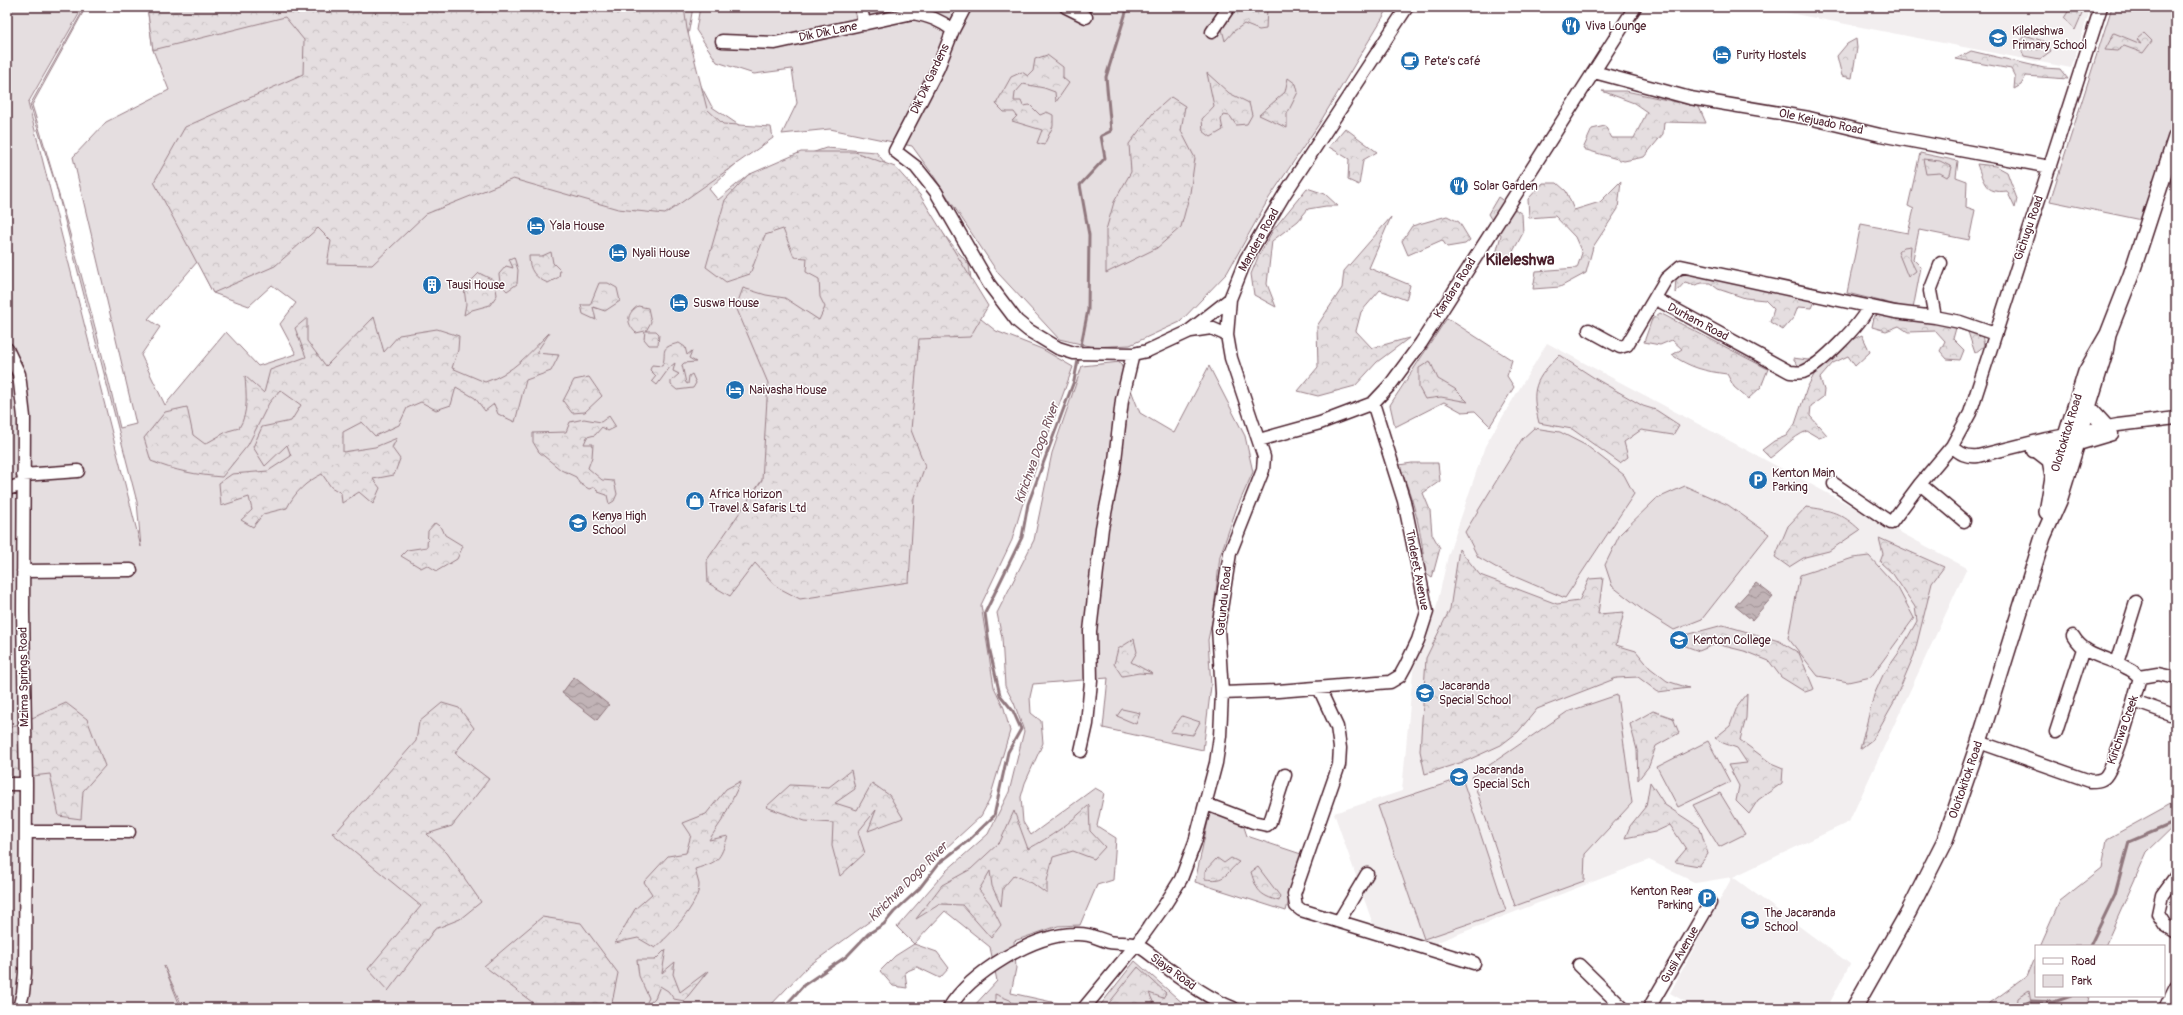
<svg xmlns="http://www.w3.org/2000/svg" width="2183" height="1015" font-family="Pangolin,sans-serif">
<defs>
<pattern id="forest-crowns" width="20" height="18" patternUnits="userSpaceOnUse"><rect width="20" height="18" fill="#e5dee0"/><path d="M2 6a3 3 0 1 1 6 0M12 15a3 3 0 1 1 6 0" fill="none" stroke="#c6bec0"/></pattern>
<pattern id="water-waves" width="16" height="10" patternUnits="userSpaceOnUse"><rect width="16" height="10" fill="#c1b3b6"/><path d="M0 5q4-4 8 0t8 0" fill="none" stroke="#9f9194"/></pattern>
</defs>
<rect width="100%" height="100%" fill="#fff"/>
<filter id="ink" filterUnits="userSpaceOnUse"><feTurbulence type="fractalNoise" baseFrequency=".025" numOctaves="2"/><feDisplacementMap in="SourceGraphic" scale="8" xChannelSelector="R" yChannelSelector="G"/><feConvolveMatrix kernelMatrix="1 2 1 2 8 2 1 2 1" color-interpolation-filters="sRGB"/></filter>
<g filter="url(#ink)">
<!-- built -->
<path fill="#f2eeef" d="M1759,7H2091L2071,68Z
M1547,343L1967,568L1849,822L1733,877L1850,964L1827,1008H1696L1670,993L1732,877L1696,883L1649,860L1430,945L1376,933L1334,813L1402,791L1413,671L1436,609L1448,556L1485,446Z"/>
<!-- green -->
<path fill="#e5dee0" stroke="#987e86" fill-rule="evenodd" d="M7,7H83L28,103L141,547L137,502L56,186L30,105L85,7H86L32,105C65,211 94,319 120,428L136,424L73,157L106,122L169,90L153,50L147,7H693L682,70L700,84L712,107L761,140L709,189L718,200L748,175L826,148L876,152L969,265L976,315L996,331L1042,349L1073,367L1022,506L1012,540L981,605L994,687L1004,708L1010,731L989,801L981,816L933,860L877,916L807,967L768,1008H183L164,966L181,1008H7ZM197,262L213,293L249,306L272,285L296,303L280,324L296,354L258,366L226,332L165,405L141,355L160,327L148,319Z
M700,7H1389L1319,124L1269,198L1227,273L1180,322L1130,345L1094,347L1059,339L998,273L933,175L912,146L830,129L782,134L797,103L792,69L754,74L717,62L696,30Z
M2112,7H2176V114L2142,220L2050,201Z
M1920,153L1958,161L1956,177L1967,181L1966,207L1975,210L1969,240L1919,230L1913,259L1921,267L1913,309L1847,293L1861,224L1908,233L1914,209L1908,206Z
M1447,318L1512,360L1507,376L1514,387L1490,426L1475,411L1462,412L1444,402L1395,427L1390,405Z
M1120,362L1140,413L1174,433L1209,366L1245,436L1253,472L1236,510L1220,556L1213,617L1208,640L1211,686L1203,750L1103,728L1108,678L1033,684L1030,697L1031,713L1041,721L1043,743L1025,783L1021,797L1023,822L1031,835L1095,788L1104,793L1097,826L1116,838L1113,880L1097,885L1080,925L1058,926L1014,941L1016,968L1011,993L1070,1006L1069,1008H972L997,981L990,947L945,911L914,944L897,927L946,871L988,834L1009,792L1024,731L1014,703L1005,686L1002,638L997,613L1034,540L1052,453L1082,366Z
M1534,428L1560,432L1587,446L1624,475L1634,494L1565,598L1504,572L1478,557L1465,532L1522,439Z
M1685,486L1728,505L1769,534L1702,619L1674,630L1644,611L1612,586L1605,565L1620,534L1656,499Z
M1869,556L1898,588L1914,618L1871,677L1848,682L1818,676L1788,638L1800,575L1853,558Z
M1617,695L1632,803L1585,854L1584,881L1515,906L1472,777L1567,712Z
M1708,741L1730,782L1678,807L1657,767Z
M1462,778L1506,911L1424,939L1378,806Z
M1720,793L1745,834L1719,847L1693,805Z
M2176,801V824L2147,852L2105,946H2040L2060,901L2102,868L2107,839Z
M1210,812L1243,824L1247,836L1301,854L1286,911L1195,882Z
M2036,955V996H2088L2086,1008H1983L2027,976Z
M1135,961L1185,1005L1192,1008H1098Z"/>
<!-- forest -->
<path fill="url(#forest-crowns)" stroke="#987e86" d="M147,7H470L473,13L501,7H684L687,29L707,109L723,124L771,127L773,138L665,214L618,209L513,179L426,214L372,265L327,264L331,241L318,228L275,266L213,293L154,182L185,127L303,74L304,40L285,17L153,50Z
M1235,7H1267L1266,29L1259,30L1244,24L1234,31L1225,41L1222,29Z
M2071,7H2085L2075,30L2064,18Z
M2114,33L2141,44L2137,39L2144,33L2152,41L2143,53L2124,46L2117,51L2105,50Z
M2025,35L2046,42L2051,51L2040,59L2024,56L2018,43Z
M1856,39L1857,48L1852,78L1842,76L1837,56L1847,44Z
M1971,51L2044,68L2060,69L2068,79L2026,76L2021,85L2014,89L2015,77L2011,69L1956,59Z
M1047,55L1063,67V78L1069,83L1056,102L1055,92L1044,88L1023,84L1015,93L1014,101H1021L1023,106L1030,105L1040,115L1047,112L1053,115V126L1044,145L1037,143L1042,130L1012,121L1017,116L1014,112H1004L996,104L1011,77L1022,72L1028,76L1033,71L1035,59Z
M1207,73L1229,93L1249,103L1252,115L1247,124L1236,125L1230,116L1223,115L1221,120L1223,130L1211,137L1203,131L1202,119L1214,106Z
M1288,78L1296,84L1298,92L1287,114V128L1259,115L1285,92Z
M1602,91H1626L1699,107L1706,123L1664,122L1663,134L1644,157L1624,161L1583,149L1592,129L1605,126L1612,138H1634L1647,112L1634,103Z
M1171,97L1185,106L1181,131L1195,158L1190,193L1181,227L1157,248L1106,273V230L1114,202L1131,172L1129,144L1153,113Z
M1345,128L1377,152L1363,160L1359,185L1348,180L1349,159L1329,147Z
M801,152H855L895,167L920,195L988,306L970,337L919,339L911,430L925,466L914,497L909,582L800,599L777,587L755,563L730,596L708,583L707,560L762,480L768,383L736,307L743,288L766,295L785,298L819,320L825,307L820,297L819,279L806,272L807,258L794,257L783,229L765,235L750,274L726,282L706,267L725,200L748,175Z
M1923,159L1940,161L1952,167L1950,175L1947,177L1940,173L1926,174Z
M1977,164L1996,166L2007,172L2017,199L2015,208L2007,191C1985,194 1984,183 1977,164Z
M1621,181L1618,209L1593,247L1586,273L1560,287L1533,289L1536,271L1577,268L1582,253L1575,237L1555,216L1529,218L1528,199L1543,183H1557L1566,191L1574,210L1600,202Z
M1307,188L1325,194L1338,206H1326L1308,209L1298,221L1272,241L1267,284L1276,307L1254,295L1251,274L1258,257L1273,230Z
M1498,197L1522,214L1523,233L1509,259L1496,254L1501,235L1488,214Z
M1447,216L1459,222L1470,240L1465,244L1447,247L1442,240L1408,255L1402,241L1412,226Z
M1391,217L1369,268L1410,285L1406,300L1380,290L1361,312L1356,331L1372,348L1409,338L1377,362L1355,386L1318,396L1298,391L1318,367L1317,326L1342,288L1344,271Z
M1911,246L1910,259L1916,271L1908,277L1898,252L1904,247Z
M551,252L553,263L560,270L559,277L548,283C535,278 529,270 529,256H542Z
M514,257L518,270L517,284L507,291L501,285L496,288L497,295L490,305L472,310L464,315L466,304L464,288L479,273L493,280L497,286L500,283L499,274L506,266L513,268L509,259Z
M1693,273L1816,299L1812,308L1798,307L1794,317L1783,330L1770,322L1774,309L1765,300L1745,298L1718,289L1710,283H1702L1695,285L1685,282L1675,293L1676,276Z
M599,283H608L617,288L620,301L605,311L593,307L596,320L583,314L581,305H590Z
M638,306L648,308L651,322L646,331H656L659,334L658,345H649L644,339L645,331L636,333C626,323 626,314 638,306Z
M1890,307L1900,318L1946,324L1982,334L1984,346L1975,353L1968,332L1956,328L1953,339L1964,350L1960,360L1947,359L1940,351L1945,341L1936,331L1908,332L1899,326L1886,331L1872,327L1874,317Z
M1660,313L1768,369L1761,387L1748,399L1734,387L1727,374C1704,371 1691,368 1672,355L1682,349L1672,340L1660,345L1644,342L1652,319Z
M374,317L384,352L399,335L437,329L459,336L458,350L452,368L485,382C514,373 529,353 550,332L536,353L559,355L551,371L526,380L515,422L498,414L494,404L485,411L475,398L456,387L451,405L436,410L421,402L407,408L399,425L375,436L362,422L343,432V452L375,447L397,438L392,448L400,459L394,475L373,479L380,488L373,504L359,492L342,503L341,493L331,487L322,474C306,482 295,492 287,508L263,514L253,527L241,520L252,510L249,497L221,506L219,483L232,474L268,471L291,456L287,445L265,466L253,447L262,427L291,421L301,405L280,390L269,403L248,445L222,477C197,475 175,471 151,461L144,438L165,412L187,407L193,435L205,444L228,431L239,428C249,412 246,394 245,376L264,393L270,370L306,357L295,328L307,318V341L326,366Z
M1862,335L1870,352L1855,366L1848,356L1833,363L1820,378L1824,390L1823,397L1811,406L1810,416L1827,435L1819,438L1807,431C1792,437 1783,449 1770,458L1762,450L1774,441L1786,436L1795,424L1807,388L1816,371L1800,368L1793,358L1808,360Z
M679,343L685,347L687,355L692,351L689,358L696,362L684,363L682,365L686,383L688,384L689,376L692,374L696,383L693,388L677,390L671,385V381L679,374L673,371L675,363L670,367L657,385L652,381L656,376L650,370L652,365L662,366C668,352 657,348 679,343Z
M1559,355L1596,379L1643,406L1656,410L1679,425L1673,435L1641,430L1624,442L1628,457L1620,463L1572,429L1539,423C1530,388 1535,380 1559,355Z
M1430,361L1438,379L1455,389L1468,402L1441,397L1425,399L1419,388V368Z
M589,377L602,396L585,412L572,413L563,401L574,380Z
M609,416L616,427L608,431L602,427L595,435L587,437L584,444H593L592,457L588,468L602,480L614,481L617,494L614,501L609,504L607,495L598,492L595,487L589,489L579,483L576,477L561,470L539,452L533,442V433L566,432L570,422L584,419L601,422Z
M1412,463H1438L1440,481L1423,493L1430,510L1432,534L1440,548L1432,578L1425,573C1423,536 1414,500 1399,465Z
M1806,507C1831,510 1842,513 1860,530L1829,551L1805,557L1789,567L1775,557L1788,526Z
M435,523L442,528L445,535L463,546L457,559L437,571L427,565L421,568L401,556L407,550L427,547L428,531Z
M1879,538L1944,567L1932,583L1914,655L1894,702L1873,739L1860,749L1874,695L1883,675L1900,651L1917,621L1915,607L1893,574L1880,562L1883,554Z
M1459,549L1480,575L1557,604L1579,601L1589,579L1603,578L1598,614L1624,612L1616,645L1636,651L1650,668L1667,681L1689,688L1658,692L1638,677L1617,678L1537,709L1518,732L1501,745L1466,761L1425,774L1420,751L1426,658L1450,609Z
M1723,625L1779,641L1799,653L1814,689L1805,692L1781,677L1769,661L1744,651L1716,644L1699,651L1683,645L1686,635Z
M1134,639L1137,652L1131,662L1153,674L1139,673L1122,676L1114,664L1118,649Z
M1747,694L1746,718L1740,740L1771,763L1783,768L1782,783L1758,800L1749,814L1736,801L1739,786L1728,765L1747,763L1737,748L1723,743L1715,738L1730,726L1737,707Z
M66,703L87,719L105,766L83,791L81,819L59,816L50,774L7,779V729Z
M442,703L459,708L474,728L455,753L489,779L452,826L427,834L447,853L481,902L460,919L435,929L388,991L368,969L421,906L332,833L337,831L416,741L419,722Z
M1122,709L1140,713L1136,724L1117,716Z
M1653,711L1673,718L1679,733L1656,746L1649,766L1638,780L1637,750L1630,724Z
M1182,716L1200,722L1193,735L1170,732Z
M851,770L855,789L835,803L857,810L872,783L889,795L903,818L868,831L876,810L858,832L865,853L840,876L832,846L833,823L805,821L766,807L790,785L829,787Z
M741,781L723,819L709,840L728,836C719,861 720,861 695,869C696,874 698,879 699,884C700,904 669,936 655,948L638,938L615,943L635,909L652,894L644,882L668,856L686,853L691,835L683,823L706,814L726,789Z
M1650,782L1665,805L1700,828L1708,854L1699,866L1675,862L1686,849L1670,825L1655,832L1625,838L1630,826L1646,806Z
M1089,805L1090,831L1105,847L1094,859L1073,851L1053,857L1047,881V894L1032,883L1014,875L1003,888L1001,906L992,886L990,871L979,890L990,903L1001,925L991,938L962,905L940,904L916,919L942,885L971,869L1000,842L1014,811L1028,849C1051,837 1070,823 1089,805Z
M1217,858L1224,863L1231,858L1239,862C1225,874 1226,882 1205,879V871Z
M1258,867L1280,896L1279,901C1259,895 1257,891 1251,872Z
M542,917L581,923L618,973L611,1008H528L532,1002L484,966Z
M914,944L937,952L949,968L940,978L917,967L905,972L907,988L893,986L880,971L895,956Z
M666,949L662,973L675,962L673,974L680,992L708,971L684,1001L674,999L668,991L660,986L655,998L644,1008L649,998L639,976L637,960H655Z
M1138,967L1166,993L1163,998L1149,993L1156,1008H1105Z
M2029,990L2032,1008H2017L2018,998Z
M995,994L1010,1000L1017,1008H995Z"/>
<!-- water -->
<path fill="url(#water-waves)" stroke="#91787e" d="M1756,583L1773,596L1752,620L1735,606Z
M574,677L609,705L597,720L562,693Z"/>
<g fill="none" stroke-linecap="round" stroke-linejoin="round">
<!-- stream -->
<path stroke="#91787e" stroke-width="3" d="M1080,350L1088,310L1089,235L1080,185L1105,158L1101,136L1111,131L1106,77L1127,9L1130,7
M2090,946L2115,894L2129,842L2176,822
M783,1008L804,985L847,956L868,934L884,924L894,912L919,889L939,863L969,840L994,816L1008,752L1021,729L1013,711L1000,695L990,651L985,613L1022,537L1028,504L1074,381L1079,355
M2015,1008L2031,1001L2054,1002L2071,996"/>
<!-- minor casing -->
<g stroke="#4a1f2b" stroke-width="15">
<path id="minor" d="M861,7L864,24
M965,7L953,30L938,68L895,151L916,167L936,192L989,284L1017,321L1028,330L1058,348L1074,353L1133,354L1147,351L1188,332L1230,299L1246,259L1284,195L1407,7
M1066,7L1086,17
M1212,32L1229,7
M722,41L775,43L913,13C929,16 940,20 953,30
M1594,72L1690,98L1809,118L1880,135L2050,167
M1656,299L1790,372C1794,372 1799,373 1803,372C1821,365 1861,324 1869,306
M1935,317L1930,291L1941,263
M1589,330L1620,347L1627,345L1666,279L1681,266L1895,312L1935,317L1960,322L1995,334
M1191,331L1211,328L1227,335
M7,349L19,374L24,417L23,612L26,784L25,973L23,993L19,1008
M1259,440L1320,423L1373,403L1390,385L1421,343L1635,7
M1952,446C1960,454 1966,457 1978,456L2046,439L2118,425L2176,418
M2033,451L2075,445L2112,434
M23,475L78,471
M1834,484L1891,523L1920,484
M7,489L23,484
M1964,521L1920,484L1952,446L1970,413L2101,7
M23,571L131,570
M2117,663L2136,602
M2140,677L2158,674L2176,678
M1319,688L1337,727L1340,748L1339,765L1294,894L1296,906L1301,910L1474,963
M1222,693L1278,691L1390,682L1400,676L1406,665L1418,640L1427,612L1404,501L1373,403
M2134,701L2176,716
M2056,732L2083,649
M1979,742L2090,781C2095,781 2101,781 2105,777C2116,765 2135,696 2140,677C2136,674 2132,670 2127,668C2109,657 2085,657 2073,636
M1081,751L1087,724L1091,681L1090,631L1102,528L1114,469L1122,400L1133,354
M7,784H26
M1206,804L1253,822L1267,825L1270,822L1285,775
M26,832H129
M2176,876L2162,895L2158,914L2165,925L2176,932
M1339,921L1367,874
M1579,965L1623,1008
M949,1008C971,973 1032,935 1074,934C1089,933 1096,938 1109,942C1118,944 1129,942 1136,945C1147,950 1157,960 1166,967C1188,983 1208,998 1233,1008
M1084,1008L1136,945L1164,906L1181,879L1195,842L1216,763L1220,736L1222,693L1218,628L1230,553L1263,470L1264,457L1231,358L1227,335L1230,299
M1649,1008L1710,903
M2165,1008L2176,986"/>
</g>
<!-- major casing -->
<g stroke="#4a1f2b" stroke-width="18">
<path id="major" d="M2087,406L2107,428
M2037,450L2050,460L2053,476
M2047,512L2053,477L2086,372L2108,334L2131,275L2176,137
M1854,1008L1909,911L1945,840L1979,742L2043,537L2059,501L2105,352L2108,334"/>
</g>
<!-- minor -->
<use href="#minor" stroke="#fff" stroke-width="12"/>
<!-- major -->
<use href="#major" stroke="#fff" stroke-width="15"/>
</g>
</g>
<!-- icons -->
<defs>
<g id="restaurant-disc" transform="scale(1)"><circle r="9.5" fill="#1f6fb2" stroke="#fff"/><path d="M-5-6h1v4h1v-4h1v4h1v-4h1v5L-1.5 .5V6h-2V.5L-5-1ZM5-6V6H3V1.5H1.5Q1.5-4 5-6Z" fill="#fff"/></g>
<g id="school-disc" transform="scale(1)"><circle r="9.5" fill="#1f6fb2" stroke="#fff"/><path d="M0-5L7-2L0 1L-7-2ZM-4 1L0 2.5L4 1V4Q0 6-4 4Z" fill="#fff"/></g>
<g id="hotel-disc" transform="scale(1)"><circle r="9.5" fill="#1f6fb2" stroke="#fff"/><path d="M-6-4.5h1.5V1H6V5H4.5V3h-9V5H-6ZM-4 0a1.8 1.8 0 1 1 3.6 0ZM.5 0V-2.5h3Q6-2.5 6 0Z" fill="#fff"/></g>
<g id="cafe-disc" transform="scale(1)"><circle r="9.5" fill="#1f6fb2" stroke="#fff"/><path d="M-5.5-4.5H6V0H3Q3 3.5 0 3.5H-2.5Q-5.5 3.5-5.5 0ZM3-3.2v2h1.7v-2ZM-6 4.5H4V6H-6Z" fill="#fff"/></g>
<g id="building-disc" transform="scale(1)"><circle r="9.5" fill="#1f6fb2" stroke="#fff"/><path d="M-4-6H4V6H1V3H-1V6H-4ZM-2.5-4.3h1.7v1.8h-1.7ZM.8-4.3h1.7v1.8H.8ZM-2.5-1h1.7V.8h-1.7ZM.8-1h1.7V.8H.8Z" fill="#fff"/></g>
<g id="parking-disc" transform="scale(1)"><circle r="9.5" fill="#1f6fb2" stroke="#fff"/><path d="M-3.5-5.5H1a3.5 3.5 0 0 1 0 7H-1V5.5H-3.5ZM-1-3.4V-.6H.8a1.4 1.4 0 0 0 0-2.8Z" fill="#fff"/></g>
<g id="shop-disc" transform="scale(1)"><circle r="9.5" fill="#1f6fb2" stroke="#fff"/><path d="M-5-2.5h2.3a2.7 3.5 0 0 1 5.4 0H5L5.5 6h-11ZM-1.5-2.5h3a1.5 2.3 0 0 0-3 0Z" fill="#fff"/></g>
<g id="university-disc" transform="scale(1)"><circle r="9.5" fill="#1f6fb2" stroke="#fff"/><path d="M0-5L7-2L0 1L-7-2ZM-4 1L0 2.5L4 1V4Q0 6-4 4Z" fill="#fff"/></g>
</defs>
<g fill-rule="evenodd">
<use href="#restaurant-disc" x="1571" y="26"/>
<use href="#school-disc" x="1998" y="38"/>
<use href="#hotel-disc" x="1722" y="55"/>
<use href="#cafe-disc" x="1410" y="61"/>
<use href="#restaurant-disc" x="1459" y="186"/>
<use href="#hotel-disc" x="536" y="226"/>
<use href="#hotel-disc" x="618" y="253"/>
<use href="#building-disc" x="432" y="285"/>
<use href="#hotel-disc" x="679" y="303"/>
<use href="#hotel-disc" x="735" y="390"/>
<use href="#parking-disc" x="1758" y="480"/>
<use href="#shop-disc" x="695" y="501"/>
<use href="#school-disc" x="578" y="523"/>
<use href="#university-disc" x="1679" y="640"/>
<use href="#school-disc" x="1425" y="693"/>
<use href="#school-disc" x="1459" y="777"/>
<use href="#parking-disc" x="1707" y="898"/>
<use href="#school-disc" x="1750" y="920"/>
</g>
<g text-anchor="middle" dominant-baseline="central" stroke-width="3" stroke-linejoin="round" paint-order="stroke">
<!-- poi labels -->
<g font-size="12" fill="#4a1f2b" stroke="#fff" text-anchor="start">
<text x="1585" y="26">Viva Lounge</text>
<text x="2012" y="31">Kileleshwa<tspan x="2012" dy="14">Primary School</tspan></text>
<text x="1736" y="55">Purity Hostels</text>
<text x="1424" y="61">Pete’s café</text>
<text x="1473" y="186">Solar Garden</text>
<text x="550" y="226">Yala House</text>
<text x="632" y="253">Nyali House</text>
<text x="446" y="285">Tausi House</text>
<text x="693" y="303">Suswa House</text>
<text x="749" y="390">Naivasha House</text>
<text x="1772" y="473">Kenton Main<tspan x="1772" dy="14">Parking</tspan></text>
<text x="709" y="494">Africa Horizon<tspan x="709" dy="14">Travel &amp; Safaris Ltd</tspan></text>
<text x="592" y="516">Kenya High<tspan x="592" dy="14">School</tspan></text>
<text x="1693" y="640">Kenton College</text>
<text x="1439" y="686">Jacaranda<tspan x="1439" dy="14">Special School</tspan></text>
<text x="1473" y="770">Jacaranda<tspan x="1473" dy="14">Special Sch</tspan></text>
<text x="1693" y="891" text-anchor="end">Kenton Rear<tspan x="1693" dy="14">Parking</tspan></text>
<text x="1764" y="913">The Jacaranda<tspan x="1764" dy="14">School</tspan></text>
</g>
<!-- street labels -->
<g font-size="12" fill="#4a1f2b" stroke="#fff">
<text transform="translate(828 32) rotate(-12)">Dik Dik Lane</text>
<text transform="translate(930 79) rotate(-65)">Dik Dik Gardens</text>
<text transform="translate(1821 122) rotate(12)">Ole Kejuado Road</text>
<text transform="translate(2029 228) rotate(-71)">Gichugu Road</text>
<text transform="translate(1259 240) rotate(-61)">Mandera Road</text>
<text transform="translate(1455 288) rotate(-58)">Kandara Road</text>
<text transform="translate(1698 322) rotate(28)">Durham Road</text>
<text transform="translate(2067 433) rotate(-73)">Oloitokitok Road</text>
<text transform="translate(1417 570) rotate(79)">Tinderet Avenue</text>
<text transform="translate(1224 601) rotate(-84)">Gatundu Road</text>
<text transform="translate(24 677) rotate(-91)">Mzima Springs Road</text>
<text transform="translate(2123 730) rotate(-71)">Kirichwa Creek</text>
<text transform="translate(1966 780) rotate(-71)">Oloitokitok Road</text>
<text transform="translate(1680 955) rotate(-60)">Gusii Avenue</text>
<text transform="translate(1173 972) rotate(36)">Siaya Road</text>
</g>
<!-- water labels -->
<g font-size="13" font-style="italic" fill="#74535c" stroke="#fff">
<text transform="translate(1037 453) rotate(-70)">Kirichwa Dogo River</text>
<text transform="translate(908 882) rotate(-45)">Kirichwa Dogo River</text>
</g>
<!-- district labels -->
<g font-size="16" font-weight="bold" fill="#4a1f2b" stroke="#fff">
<text x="1520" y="260">Kileleshwa</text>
</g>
</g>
<!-- margin -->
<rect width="2183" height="1015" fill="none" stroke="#fff" stroke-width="24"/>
<rect x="12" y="12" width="2159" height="991" fill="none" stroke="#4a1f2b" stroke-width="1.5" filter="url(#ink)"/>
<!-- legend -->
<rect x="2035" y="945" width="130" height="52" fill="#ffffff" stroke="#b7a5aa"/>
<rect x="2043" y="958" width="20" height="6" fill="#ffffff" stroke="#b7a5aa"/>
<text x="2071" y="965" font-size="12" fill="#4a1f2b">Road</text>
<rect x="2043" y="975" width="20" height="12" fill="#e5dee0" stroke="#b7a5aa"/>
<text x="2071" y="985" font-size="12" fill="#4a1f2b">Park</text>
</svg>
